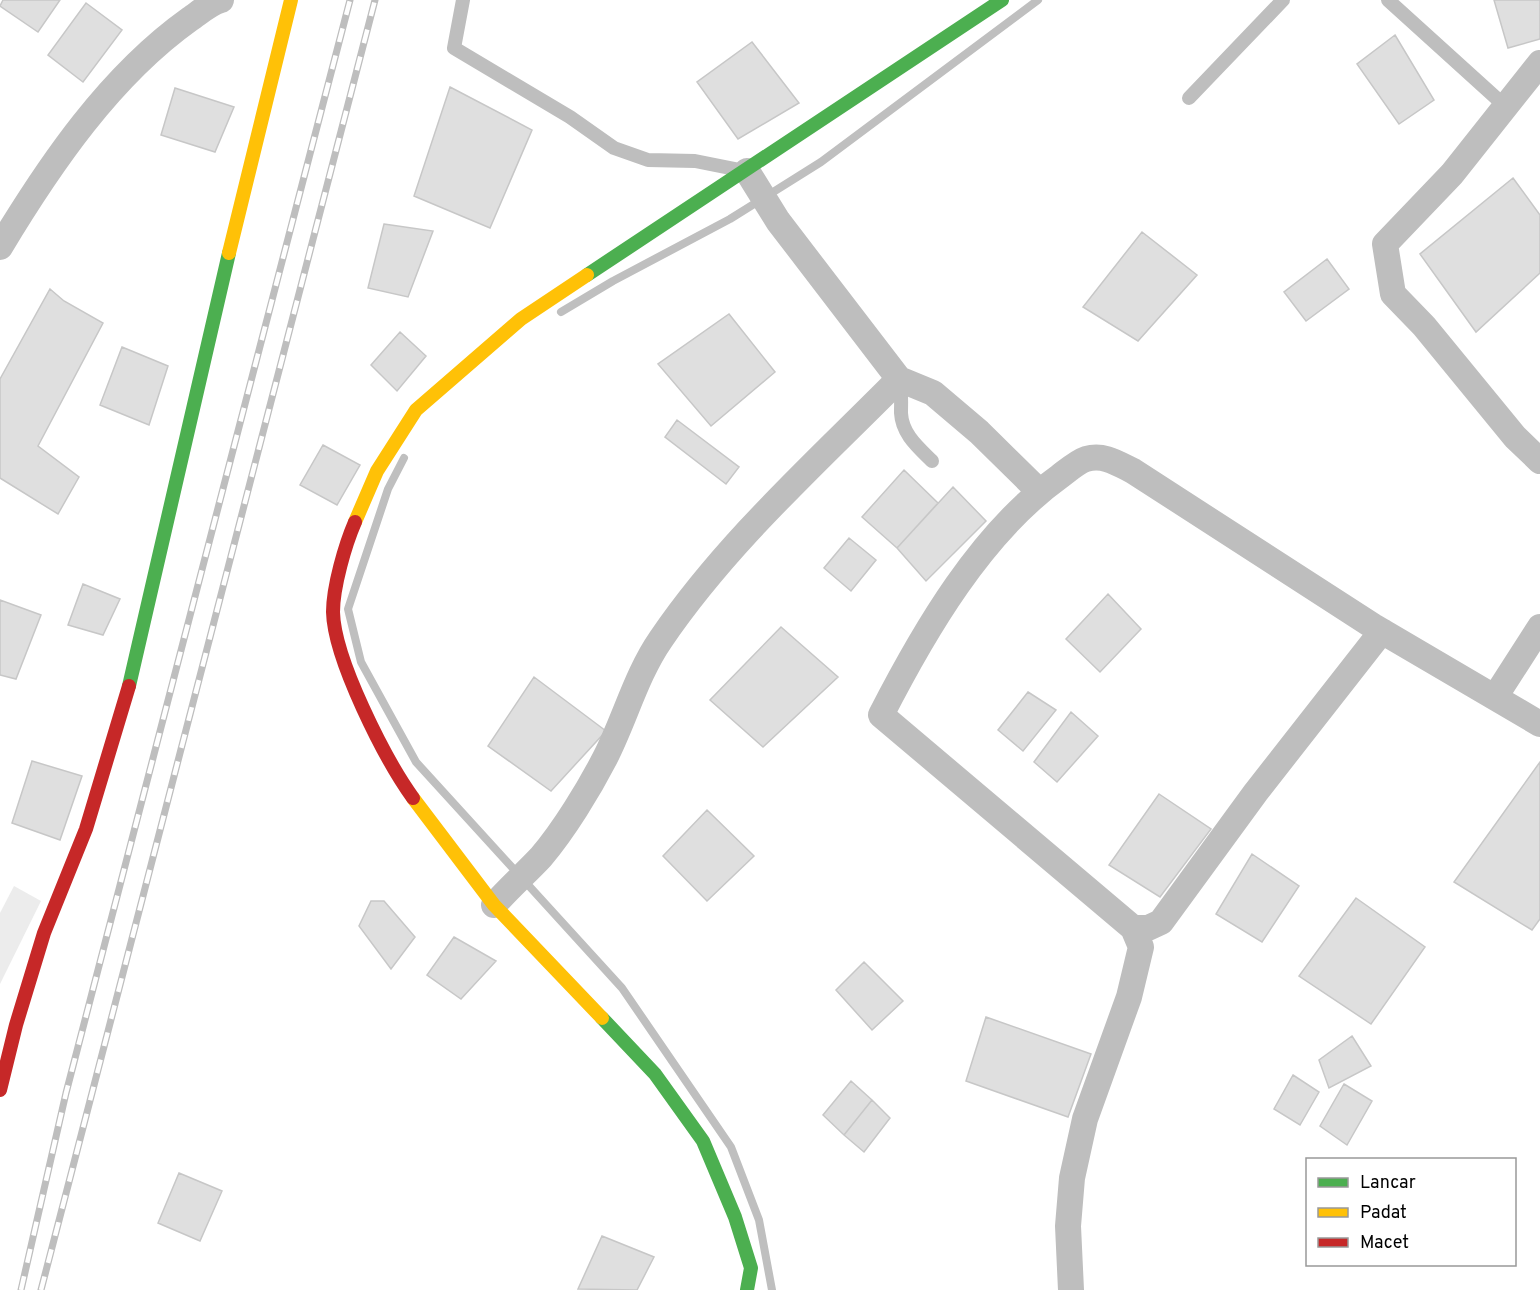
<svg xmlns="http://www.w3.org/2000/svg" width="1540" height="1290" font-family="Overpass,sans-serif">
<rect width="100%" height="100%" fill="#fff"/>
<!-- green -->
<path fill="#ececec" d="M14,886L41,901L0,984V913Z"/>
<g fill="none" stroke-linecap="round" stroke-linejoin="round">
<!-- stream -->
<path stroke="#bfbfbf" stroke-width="8" d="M561,312L613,281L730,219L821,162L1038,0
M404,458L388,489L348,609L361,662L416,762L622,988L731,1147L759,1220L772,1290"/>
</g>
<!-- building -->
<path fill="#dfdfdf" stroke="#c7c7c7" stroke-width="1.5" d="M3,0H60L38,32L0,6Z
M1494,0H1540V39L1508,48Z
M86,3L122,30L83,82L48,55Z
M1395,35L1434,100L1399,124L1357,64Z
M752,42L799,103L738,139L697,82Z
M450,87L532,130L490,228L414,196Z
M175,88L234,107L215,152L161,135Z
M1513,178L1540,215V273L1476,332L1420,254Z
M384,224L433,231L408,297L368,288Z
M1142,232L1197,275L1138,341L1083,307Z
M1327,259L1349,289L1306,321L1284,292Z
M50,289L64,301L103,323L38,446L79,477L58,514L0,478V379Z
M729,314L775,372L711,426L658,364Z
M400,332L426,356L397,391L371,365Z
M122,347L168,366L149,425L100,405Z
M677,420L739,467L726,484L665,437Z
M323,445L360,465L337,505L300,485Z
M904,470L938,503L897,548L862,517Z
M953,487L986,521L926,581L897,548Z
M849,538L876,560L851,591L824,568Z
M83,584L120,599L103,635L68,625Z
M1108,594L1141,629L1100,672L1066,639Z
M0,600L41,615L16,679L0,675Z
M781,627L838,677L763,747L710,700Z
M534,677L606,731L551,791L488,746Z
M1028,692L1056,710L1023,751L998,730Z
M1071,712L1098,736L1057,782L1034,762Z
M32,761L82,776L60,840L12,823Z
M1540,762V919L1532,930L1454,882Z
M1159,794L1211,829L1160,897L1109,865Z
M707,810L754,856L707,901L663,856Z
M1252,854L1299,886L1262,942L1216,914Z
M1356,898L1425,947L1371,1024L1299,976Z
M371,901H384L415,937L391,969L359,926Z
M454,937L496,961L461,999L427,975Z
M864,962L903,1001L872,1030L836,990Z
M986,1017L1091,1054L1068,1117L966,1081Z
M1352,1036L1371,1066L1329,1088L1319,1060Z
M1293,1075L1319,1092L1300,1125L1274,1109Z
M851,1081L872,1100L844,1135L823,1115Z
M1344,1084L1372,1101L1347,1145L1320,1126Z
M872,1100L890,1118L864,1152L844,1135Z
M179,1173L222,1191L200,1241L158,1223Z
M602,1236L654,1257L637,1290L578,1289Z"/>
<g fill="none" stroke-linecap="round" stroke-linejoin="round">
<!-- lane -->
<path stroke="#bebebe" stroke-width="14" d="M463,0L454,48L570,117L614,148L648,160L695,161L740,170
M1388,0L1505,106
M1189,98L1283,0
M899,379C902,391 901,400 901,413C902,434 918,447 932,461"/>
<!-- street -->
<path stroke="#bebebe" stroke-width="26" d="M1540,63L1452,174L1385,244L1393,294L1424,326L1515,437L1540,461
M0,247C50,164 110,76 190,19C199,13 210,3 221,0
M899,379L933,393L979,432L1040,492
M1495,697L1540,627
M494,905C509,888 526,873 541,857C564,830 589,789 605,758C625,719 636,675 661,639C727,542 817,462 899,379L778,221L747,171
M1133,928H1148L1161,922L1256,792L1382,631
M1071,1290L1068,1226L1072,1178L1085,1119L1129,997L1141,947L1133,928L881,715C924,631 981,533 1059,477C1067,471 1077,462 1086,459C1104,454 1117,463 1133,471L1373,626L1540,724"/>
<!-- fast -->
<path stroke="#4caf50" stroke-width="14" d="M587,275L1002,0
M129,686L229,253
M602,1018L655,1074L703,1141L735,1217L751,1268L747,1290"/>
<!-- slow -->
<path stroke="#ffc107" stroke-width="14" d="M229,253L291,0
M355,522L377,471L416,410L521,319L587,275
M413,798L494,905L602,1018"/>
<!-- jam -->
<path stroke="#c62828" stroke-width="14" d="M355,522C345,545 333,587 333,612C334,659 385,759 413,798
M0,1090L16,1025L44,933L86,829L129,686"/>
<!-- rail casing -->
<g stroke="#bebebe" stroke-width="7">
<path id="rail" d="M21,1290L66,1093L350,0
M41,1290L375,0"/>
</g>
<!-- rail -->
<use href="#rail" stroke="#fff" stroke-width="4.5" stroke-dasharray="14" stroke-linecap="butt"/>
</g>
<!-- legend -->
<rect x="1306" y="1158" width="210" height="108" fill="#ffffff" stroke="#999999" stroke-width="1.5"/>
<rect x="1318" y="1178" width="30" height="9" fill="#4caf50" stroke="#999999" stroke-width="1.5"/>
<text x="1360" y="1188" font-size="18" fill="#000000">Lancar</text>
<rect x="1318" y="1208" width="30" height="9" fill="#ffc107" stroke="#999999" stroke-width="1.5"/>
<text x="1360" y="1218" font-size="18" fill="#000000">Padat</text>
<rect x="1318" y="1238" width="30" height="9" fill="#c62828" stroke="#999999" stroke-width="1.5"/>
<text x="1360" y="1248" font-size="18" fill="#000000">Macet</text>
</svg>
